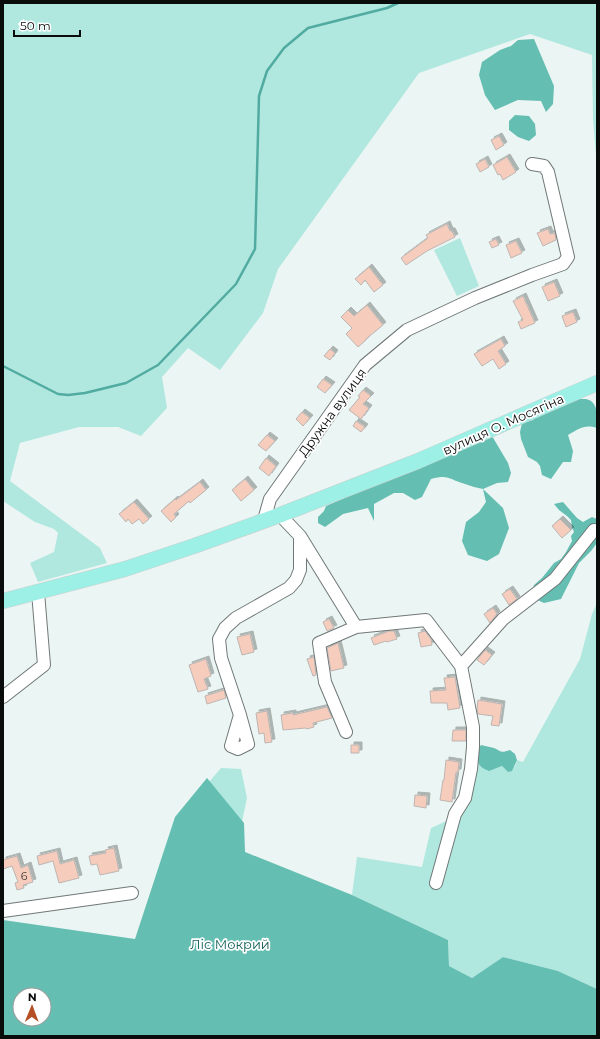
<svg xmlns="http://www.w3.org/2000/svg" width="600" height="1039" font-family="Montserrat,sans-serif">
<defs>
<filter id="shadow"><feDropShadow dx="3" dy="-3" stdDeviation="0" flood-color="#0004"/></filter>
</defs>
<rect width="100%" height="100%" fill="#ebf5f3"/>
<!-- green -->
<path fill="#b0e8df" d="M3,3H597V167L593,119L592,55L530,34L419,73L278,269L263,313L220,370L188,348L162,377L167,408L141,436L118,427H79L20,443L10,481L100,548L107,563L38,582L30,563L54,552L58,533L54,529L35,522L3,501Z
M460,238L479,286L457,296L434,250Z
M597,603V989L558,971L503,957L472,978L449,966L448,940L352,895L357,857L422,867L431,828L462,814L478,763L481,767L494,769L502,766L508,772L515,766L517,760L523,762L580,659L592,614Z
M221,768L241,769L247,798L235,855L185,810Z"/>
<!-- forest -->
<path fill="#64beb2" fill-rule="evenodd" d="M534,39L554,86L553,104L546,112L541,101L518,100L495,110L485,95L479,75L482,62L500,50L511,46L518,40Z
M515,115L529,116L535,124L536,135L529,141L518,137L509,130V121Z
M576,399C579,399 583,399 586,399C599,401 597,418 597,428C584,424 579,429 568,435L573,451L571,462H563L551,479L542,475L540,466L537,462L528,457L521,439L520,432L522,423L533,420L541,412Z
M492,436L508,463L511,473L508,482L497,483L483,489L503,508L509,528L499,554L487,561L468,555L462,541L466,522L479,512L486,502L483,489C477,488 471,486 465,484C449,480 450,474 431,479L422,497L415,500L403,493H394L374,504V521L368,508L343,514L325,527L318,523V517L324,511L326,506L420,465Z
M563,502L577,518L583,522L592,517L597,519V543L591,551L579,563L561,599L544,603L531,597L534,585L542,578L554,563L561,559L566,552L572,541L571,536L574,532L572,527L571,520L567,516L559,510L554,504Z
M481,745C485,746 490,747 494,748C502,752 501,753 510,750L515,754L517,760L512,771L508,772L502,766L489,771C484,769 477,766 478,759C478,754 480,753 478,749Z
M207,778L244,823L245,852L352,895L448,940L449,966L472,978L503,957L558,971L597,989V1036H3V920L135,939L175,817ZM20,995H44V1019H20Z"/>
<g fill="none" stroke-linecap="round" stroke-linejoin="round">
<!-- stream -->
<path stroke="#51aba0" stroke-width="2.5" d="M3,366L58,394L68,395L85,393L126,383L158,365L236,284L255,249L259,96L267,71L284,48L308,28L387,8L398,3"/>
</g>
<!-- building -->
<path fill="#f6ccbc" stroke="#bdb5b2" filter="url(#shadow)" d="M499,136L504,145L496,150L491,140Z
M507,157L516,172L503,180L500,174L498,175L493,165Z
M485,159L489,167L480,172L476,164Z
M447,224L450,231H452L455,237L427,251L406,265L401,258L428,238L426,235Z
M548,229L550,234L555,233L556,240L543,246L537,233Z
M496,239L499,245L492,248L489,242Z
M516,241L522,253L511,258L506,245Z
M369,267L383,285L374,292L365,280L361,285L355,279Z
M554,282L560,296L548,301L542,287Z
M523,296L535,323L521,329L518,322L523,320L513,301Z
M367,305L383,325L366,339V340L358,347L346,334L352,328L341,317L348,310L354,316Z
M573,312L577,322L566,327L562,316Z
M501,339L505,346L498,351L506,364L499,369L493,359L482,366L474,354Z
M330,349L335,353L330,360L324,356Z
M323,379L332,385L325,393L317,387Z
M363,390L371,396L363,404L369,408L361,419L349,410L360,397L358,396Z
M302,412L310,418L303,426L296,419Z
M356,421L365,427L361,432L353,426Z
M267,435L275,441L266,451L258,445Z
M266,458L276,466L269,476L259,468Z
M245,479L254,490L241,501L232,490Z
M200,482L206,490L190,503L189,501L174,514L176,517L171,522L161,511L175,499L176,500Z
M134,502L149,519L143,524L139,519L132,524L128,519L126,522L119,514Z
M560,519L571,530L562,538L552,526Z
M510,589L517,599L509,605L502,594Z
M493,608L497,614L490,623L484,614Z
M329,619L334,628L327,631L323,622Z
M389,631H394L397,639L387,642L386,641L374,645L371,638Z
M425,631L431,639L432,645L421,647L418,633Z
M250,634L254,652L242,655L237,637Z
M338,643L344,668L331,671L327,648Z
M485,650L492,655L484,665L477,660Z
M314,657L316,675L313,676L307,659Z
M206,659L211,676L204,679L208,689L198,692L189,665Z
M455,677L460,708L448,710L447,703H431L430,691L446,690L444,678Z
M224,690L226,698L207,704L205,696Z
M478,700L502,704L499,726L491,725L493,716L478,714L477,709Z
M327,707L332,718L313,723L314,727L307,729L306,728L283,730L281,715L293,713V715Z
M267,711L272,742L265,743L264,733L259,734L256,713Z
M453,730H466V741H452Z
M351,745H359V753H351Z
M446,760L459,762L458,772H456L452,802L440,800L443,780H444Z
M415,795L427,796L426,808L414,806Z
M114,848L119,871L100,875L97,864L91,865L89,856L106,853L105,850Z
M57,851L60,864L74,860L79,878L59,883L53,861L39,865L37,856Z
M17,856L21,868L28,865L33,882L23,885L24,888L17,890L15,883L18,882L12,866L3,869V860Z"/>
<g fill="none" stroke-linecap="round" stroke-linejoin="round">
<!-- minor casing -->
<g stroke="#707877" stroke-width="14">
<path id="minor" d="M264,520L270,499L365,365L407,330L475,298L532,275L563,264L568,257L548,172L544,166L532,164
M300,536L356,627L426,620L461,666L473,727V747L471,769L465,798L455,814L436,883
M461,666L503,619L555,579L594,530
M3,697L44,665L38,592
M240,715L231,746L238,749L248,744L240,715L221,658L219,639L225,628L236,618L289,588L296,580L300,570V536L280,515
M346,732L325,682L319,643L356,627
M3,911L132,893"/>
</g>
<!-- major casing -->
<g stroke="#cecece" stroke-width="16">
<path id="major" d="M3,601L125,569L194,546L280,515L418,461L597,383"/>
</g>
<!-- minor -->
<use href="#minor" stroke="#fff" stroke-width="12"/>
<!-- major -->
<use href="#major" stroke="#9cf0e6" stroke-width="15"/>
</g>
<g text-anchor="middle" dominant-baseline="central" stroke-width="3.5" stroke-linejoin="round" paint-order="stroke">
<!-- number labels -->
<g font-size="11" fill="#443c37">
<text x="24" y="876">6</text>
</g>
<!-- street labels -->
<g font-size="13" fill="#090c0b" stroke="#fff">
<text transform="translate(332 412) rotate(-54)">Дружна вулиця</text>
<text transform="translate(503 424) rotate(-24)">вулиця О. Мосягіна</text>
</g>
<!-- park labels -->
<g font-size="13" fill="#145f57" stroke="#fff">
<text x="230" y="944">Ліс Мокрий</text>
</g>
</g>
<!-- border -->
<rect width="600" height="1039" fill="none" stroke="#090c0b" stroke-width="8"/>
<!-- north arrow -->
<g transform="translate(32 1007) rotate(1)"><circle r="19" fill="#ffffff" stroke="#9d9e9d"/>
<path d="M0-3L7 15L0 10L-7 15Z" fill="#b54f24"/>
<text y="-6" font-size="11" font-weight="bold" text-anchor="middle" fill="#090c0b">N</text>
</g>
<!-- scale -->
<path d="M14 30v6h66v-6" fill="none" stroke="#090c0b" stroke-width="2"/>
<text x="20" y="30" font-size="12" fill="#090c0b" stroke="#ffffff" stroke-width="3" paint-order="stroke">50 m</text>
</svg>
